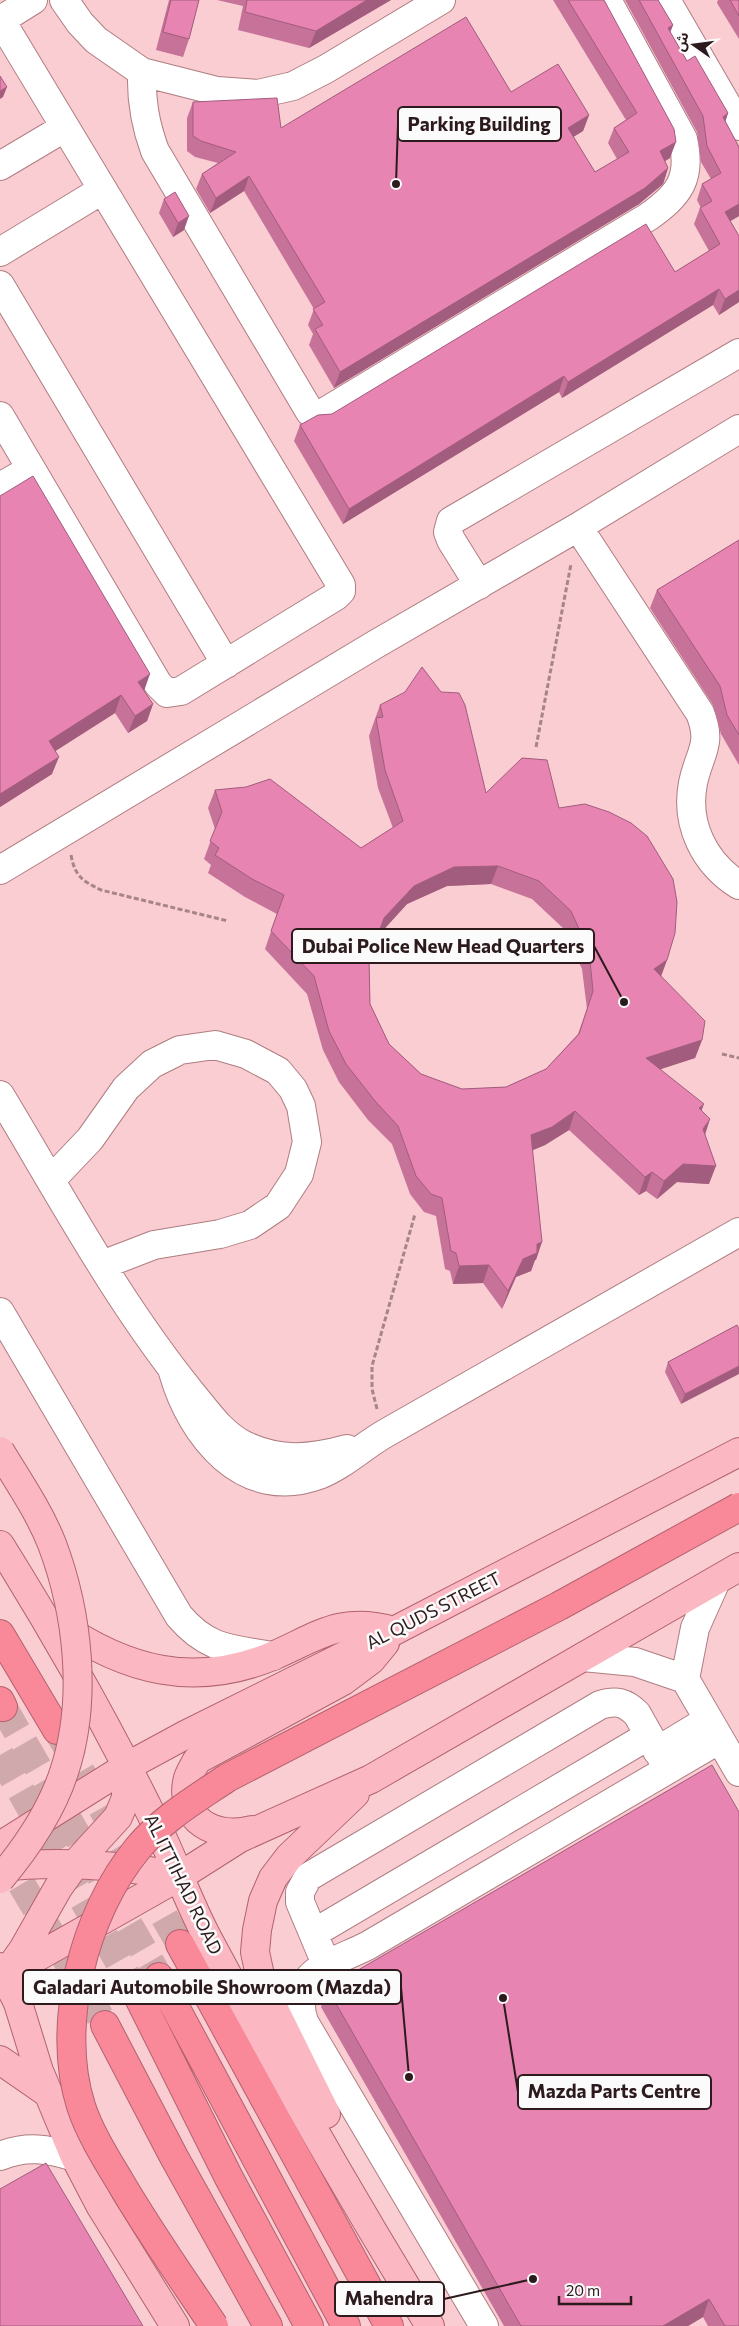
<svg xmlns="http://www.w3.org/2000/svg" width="739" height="2326" font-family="Commissioner,'Noto Sans Arabic',sans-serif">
<rect width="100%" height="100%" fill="#f9cdd1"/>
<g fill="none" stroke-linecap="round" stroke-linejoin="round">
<!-- highway-tunnel -->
<path stroke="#d0a9ad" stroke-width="28" stroke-dasharray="28 14" stroke-linecap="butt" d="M3,1707L159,1977
M60,1735L180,1944
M0,1755L135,1990
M0,1848L105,2025"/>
<!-- minor casing -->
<g stroke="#af7d82" stroke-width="30">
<path id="minor" d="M64,0L80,23L96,40L142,72L217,91L258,94L293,86L326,69L441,0
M666,0L739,126
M0,19L341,585V591L336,596L181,691L167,693L158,684L0,416
M1,20L33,0
M142,72C141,101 145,124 155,151L310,412L318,416L648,217C679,195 692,179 683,139L607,0
M0,166L64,128
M0,252L102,190
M0,285L226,664
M0,487L31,469
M578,527L700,713C713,745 699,753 693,783C685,824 704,863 739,885
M479,585L451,540L448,532L451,521L739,353
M0,870L376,644L578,527L739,429
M0,1095C61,1196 118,1303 193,1395C208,1413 222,1434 244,1445C279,1462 311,1459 347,1449
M51,1180L90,1139L126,1088L152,1064L180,1050L215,1045L246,1054L278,1071L293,1089L301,1106L307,1142L299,1174L278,1206L250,1225L220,1234L154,1245L102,1265
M0,1312L179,1616C208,1650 231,1649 273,1656
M173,1372C191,1436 244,1503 319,1475C344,1465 363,1446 386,1433L739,1232
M583,1657L635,1662L685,1679L739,1772
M685,1679L695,1628L716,1581
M657,1751L708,1720
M314,1933L648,1736
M326,1964L300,1902V1892L308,1877L600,1705C616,1700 625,1702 637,1714L668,1769
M0,2156C27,2145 48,2149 75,2157
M484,2326L304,2022C288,1971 331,1964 367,1946L720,1739"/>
</g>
<!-- major casing -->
<g stroke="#b2626d" stroke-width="30">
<path id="major" d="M0,1545C57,1636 110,1730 157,1826C175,1863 188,1901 207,1937C277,2068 352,2199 430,2326
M57,1623C126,1671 195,1689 275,1655C320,1635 342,1616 394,1631
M252,1830C216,1840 177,1820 188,1778C190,1772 194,1766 197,1760L343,1681L371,1660L385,1643
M0,1846L126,1767L185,1735L394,1631L739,1452
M0,1867C61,1860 120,1865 180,1876
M0,1967L18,2003L39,2071L75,2157L100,2205L175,2326
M10,1968L24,1948L58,1888L76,1863L118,1817L126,1798V1767
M0,1978L180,1876L240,1838L371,1779L739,1567
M0,2060L49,2094
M326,2114L262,1985L255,1952L257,1930L263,1901L273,1878L289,1857L355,1794"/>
</g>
<!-- highway casing -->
<g stroke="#b2626d" stroke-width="30">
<path id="highway" d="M0,1634L57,1730
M0,1701L3,1707
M180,1944L389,2326
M159,1977L346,2326
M135,1990L229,2178L309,2326
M105,2025L174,2157L268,2326"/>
</g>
<!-- path -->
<path stroke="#a68487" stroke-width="3" stroke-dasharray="5 2.5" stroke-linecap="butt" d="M536,747L571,564
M71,855C75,877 83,881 101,890L228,921
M722,1054L739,1058
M377,1409L372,1389V1366L415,1214"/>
<!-- minor -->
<use href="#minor" stroke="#fff" stroke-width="28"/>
<!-- major -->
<use href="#major" stroke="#fbb8c2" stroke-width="28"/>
<!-- highway -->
<use href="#highway" stroke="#f98899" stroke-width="28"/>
<!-- major-bridge casing -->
<g stroke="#b2626d" stroke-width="30" stroke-linecap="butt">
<path id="major-bridge" d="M0,1451C18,1481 39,1511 52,1544C78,1613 88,1700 64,1772C51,1812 27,1847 0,1879"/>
</g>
<!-- highway-bridge casing -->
<g stroke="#b2626d" stroke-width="30" stroke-linecap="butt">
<path id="highway-bridge" d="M214,2326C182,2278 148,2230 119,2180C105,2157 89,2131 81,2106C55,2025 84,1913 138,1848C162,1819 196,1799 227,1778L559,1606L739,1507"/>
</g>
<!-- major-bridge -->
<use href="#major-bridge" stroke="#fbb8c2" stroke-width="28"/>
<!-- highway-bridge -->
<use href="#highway-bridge" stroke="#f98899" stroke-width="28"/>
</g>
<!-- wall -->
<path fill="#c77299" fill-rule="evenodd" d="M169,0H199L189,39L183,57L156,50Z
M217,0H391L309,48L238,30L243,6Z
M553,0H604L670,158L665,161L668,168L663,184L639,204L334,388L309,345L313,334L308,325L314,309L244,191L210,213L196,189L202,174L218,163L195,157L187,151V118L193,102L281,128L511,92L589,115L583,131L573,137L595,172L617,159L608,143L614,128L626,120Z
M625,0H658L673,25L670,32L687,61L728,113L725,122L739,147V216L730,221L739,236V302L719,315L713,305L562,398L559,392L343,524L294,441L300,425L332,414L675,272L709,251L694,224L700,208H701L697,200L702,184L711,179L701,162L697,132Z
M718,0H739V39L717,3Z
M164,199L184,230L173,237L159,213Z
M0,496L144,691L153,704L147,721L128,733L115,713L55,751L52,774L0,807Z
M739,540V765L721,734L713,705L650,608L657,590Z
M380,705L486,793L559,808L667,960L661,977L702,1040L695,1058L660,1069L702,1111L705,1134L709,1184L677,1182L657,1199L646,1191L639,1195L569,1130L545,1145L532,1150L536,1260H535L531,1271L516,1277L502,1309L483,1283L453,1284L450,1271L445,1269L436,1216L424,1212L410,1194L392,1144L368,1120L339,1082L323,1050L307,994L265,949L277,914L245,897L208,873L211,865L204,859L215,829L208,808L215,790L361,848L393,828L378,788L369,736ZM491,884L532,899L564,929L582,969L587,1009L578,1034L546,1069L506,1087L462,1089L421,1074L389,1044L370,1004L369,960L377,937L407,904L447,886Z
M737,1325L681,1404L665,1372L668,1362Z
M712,1765L739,2326H708L703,2317L688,2326H504L321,2007L327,1988Z"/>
<!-- shaded-wall -->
<path fill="#a25c7d" d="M367,0H391L309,48L316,31Z
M673,25L667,41L668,28Z
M7,87L3,97L0,99V91Z
M728,113L723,129V117Z
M589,115L583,131L562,144L568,128Z
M676,142L670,158L655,167L660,151Z
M668,168L663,184L639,204L334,388L340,372Z
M249,176L244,191L210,213L216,198Z
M739,204V216L719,228L725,212Z
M189,216L184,230L173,237L178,223Z
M719,289L713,305L562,398L568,382Z
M739,290V302L719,315L725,299Z
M564,376L559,392L343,524L349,509Z
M150,674L144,691L138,682Z
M121,695L115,713L43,759L49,741Z
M153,704L147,721L128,733L135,716Z
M59,757L52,774L0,807V794Z
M498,866L491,884L447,886L407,904L377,937L384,918L414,886L454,867Z
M667,960L660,978L654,969Z
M702,1040L695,1058L640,1076L646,1058Z
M704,1104L697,1123L699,1108Z
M575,1111L569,1130L545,1145L524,1154L531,1135Z
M710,1119L704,1138L703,1129Z
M683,1164L716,1166L709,1184L677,1182L657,1199L664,1181Z
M652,1172L646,1191L639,1195L645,1177Z
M542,1242L536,1260H535L531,1271L516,1277L502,1309L508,1291L523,1259L537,1244Z
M489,1265L483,1283L453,1284L459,1266Z
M739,1366V1374L681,1404L685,1394Z
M709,2299L703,2317L688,2326H663Z"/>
<!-- building -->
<path fill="#e784b2" stroke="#a25c7d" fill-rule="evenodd" d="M171,0H199L189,39L163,32Z
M247,0H367L316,31L245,12Z
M568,0H604L674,129L676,142L660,151L668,168L645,188L340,372L315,329L323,325L313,309L325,302L249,176L216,198L202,174L236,152L201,141L193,136V102L277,98L281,128L466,17L511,92L558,64L589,115L568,128L595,172L629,152L614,128L637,113Z
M639,0H658L673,25L668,28L687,61L695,56L728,113L723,117L739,147V204L725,212L739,236V290L725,299L719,289L568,382L564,376L349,509L300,425L318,415L332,414L646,224L675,272L720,244L700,208L712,201L702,184L721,173L707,146L703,116Z
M730,0H739V16Z
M0,76L7,87L0,91Z
M175,192L189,216L178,223L164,199Z
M33,476L150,674L138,682L153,704L135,716L121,695L49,741L59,757L0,794V496Z
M739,540V735L727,715L720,686L657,590Z
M422,667L441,692L459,693L465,705L486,793L522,758L547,760L559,808L585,804L609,812L631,823L647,836L673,879L677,902L675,933L667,960L654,969L705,1021L702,1040L646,1058L704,1104L699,1108L710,1119L703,1129L716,1166L683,1164L664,1181L652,1172L645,1177L575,1111L552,1127L531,1135L542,1242L537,1244V1253L523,1259L508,1291L489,1265L459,1266L456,1253L451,1251L442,1198L431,1194L416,1176L398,1126L375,1101L346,1064L329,1031L314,976L271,931L284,895L252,879L215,855L219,848L210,841L222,812L215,790L246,787L270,779L361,848L403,821L385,770L376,718L383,717L380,705L405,692ZM498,866L539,881L571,911L589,951L593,991L579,1034L546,1069L506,1087L462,1089L421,1074L389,1044L370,1004L369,960L384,918L414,886L454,867Z
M737,1325L739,1329V1366L685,1394L668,1362Z
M712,1765L739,1812V2326H725L709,2299L663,2326H521L327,1988Z
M46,2163L143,2326H0V2189Z"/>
<g text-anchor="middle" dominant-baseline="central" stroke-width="5" stroke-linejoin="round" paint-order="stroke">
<!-- street labels -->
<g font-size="18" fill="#2d1a1c" stroke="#fbfbfb">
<text transform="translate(433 1610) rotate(-27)">AL QUDS STREET</text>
<text transform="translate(184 1884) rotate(64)">AL ITTIHAD ROAD</text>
</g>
</g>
<!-- callouts -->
<path fill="none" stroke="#2d1a1c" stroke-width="2" d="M396 184L398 124M624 1002L594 946M409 2077L401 1987M503 1998L518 2092M533 2279L444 2299"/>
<g fill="#2d1a1c" stroke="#fbfbfb" stroke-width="2">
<circle cx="396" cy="184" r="5"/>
<circle cx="624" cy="1002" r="5"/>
<circle cx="409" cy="2077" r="5"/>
<circle cx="503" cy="1998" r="5"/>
<circle cx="533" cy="2279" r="5"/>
</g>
<g fill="#fbfbfb" stroke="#2d1a1c" stroke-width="2">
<rect x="398" y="107" width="163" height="34" rx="5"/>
<rect x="292" y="929" width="302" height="34" rx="5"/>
<rect x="23" y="1970" width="378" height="34" rx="5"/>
<rect x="518" y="2075" width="193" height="34" rx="5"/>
<rect x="335" y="2282" width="109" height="34" rx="5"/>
</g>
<g font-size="19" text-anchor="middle" font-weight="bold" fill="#2d1a1c">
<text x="479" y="131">Parking Building</text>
<text x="443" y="953">Dubai Police New Head Quarters</text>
<text x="212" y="1994">Galadari Automobile Showroom (Mazda)</text>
<text x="614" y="2098">Mazda Parts Centre</text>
<text x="389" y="2305">Mahendra</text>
</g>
<!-- north arrow -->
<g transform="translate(694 45) rotate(284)" stroke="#fbfbfb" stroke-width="4" paint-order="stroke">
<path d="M0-4L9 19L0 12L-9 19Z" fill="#2d1a1c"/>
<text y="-8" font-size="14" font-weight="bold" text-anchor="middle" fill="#2d1a1c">ش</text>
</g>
<!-- scale -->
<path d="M559 2296v8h72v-8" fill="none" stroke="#2d1a1c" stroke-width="2.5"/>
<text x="566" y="2296" font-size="15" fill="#2d1a1c" stroke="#fbfbfb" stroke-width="4" paint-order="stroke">20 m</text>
</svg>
